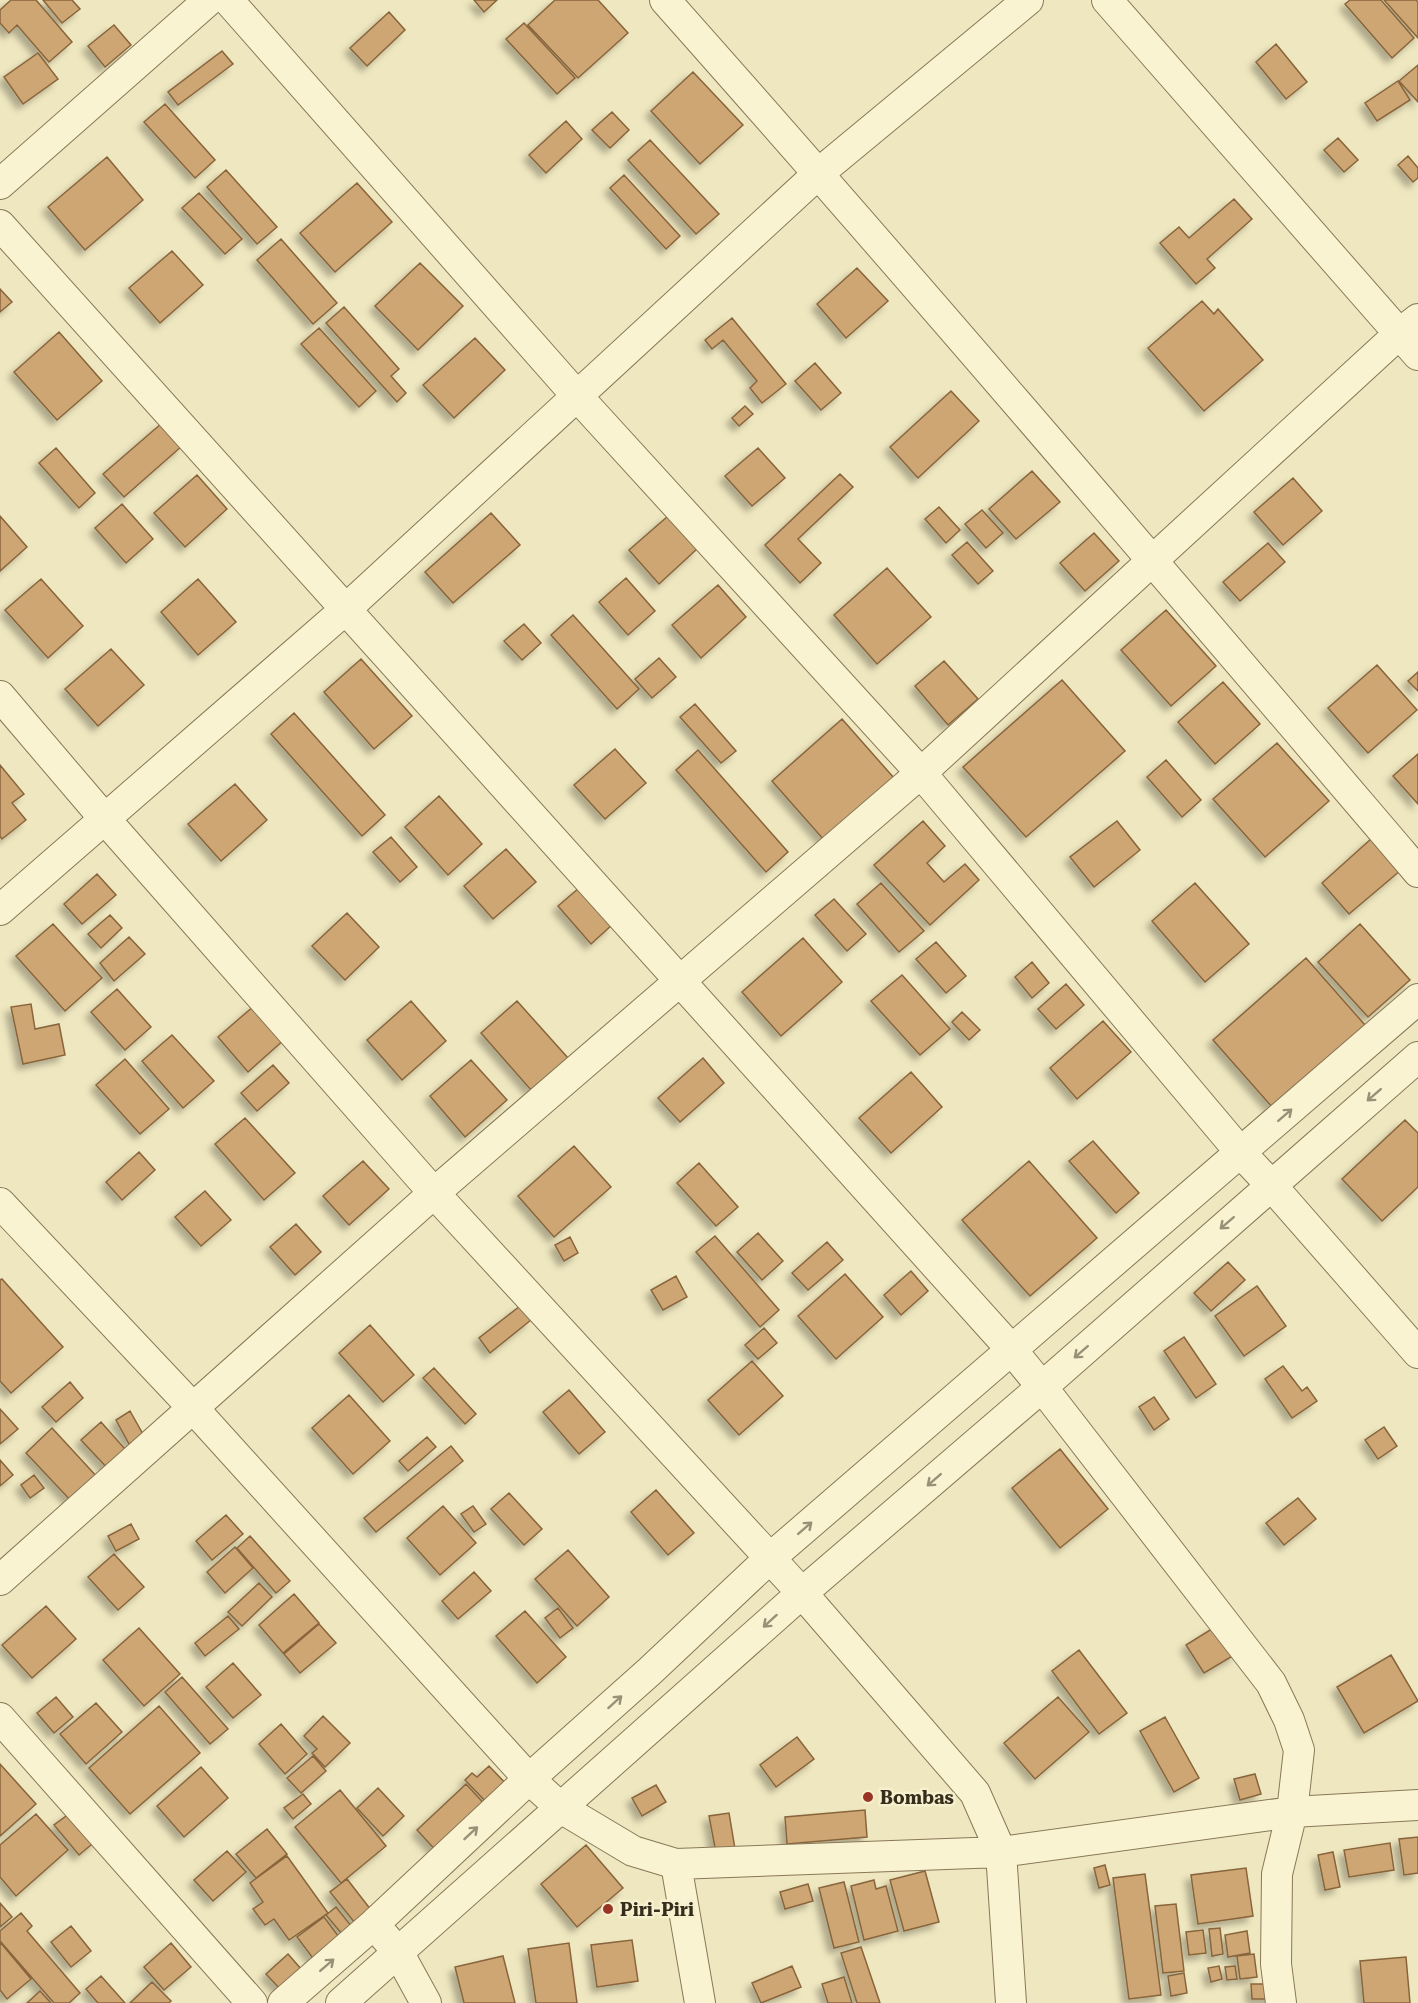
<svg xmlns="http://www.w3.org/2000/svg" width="1418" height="2003" font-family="'Roboto Serif',serif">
<defs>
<filter id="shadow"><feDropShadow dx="-5.5" dy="5.5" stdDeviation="3" flood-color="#0004"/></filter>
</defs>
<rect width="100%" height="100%" fill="#efe7bf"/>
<!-- building -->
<path fill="#cea673" stroke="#88653c" stroke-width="1.5" filter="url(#shadow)" d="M11,0H36L72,42L49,62L17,25L9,33L0,23V10Z
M43,0H72L80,9L62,23Z
M474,0H497L484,12Z
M555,0H598L628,33L578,78L528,25Z
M1350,0H1381L1414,38L1392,58L1345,4Z
M1384,0H1416L1418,2V38Z
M389,12L405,30L367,66L350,48Z
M524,23L575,78L557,94L506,39Z
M114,25L131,45L105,67L88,46Z
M1276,44L1307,82L1286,99L1256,62Z
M222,51L233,64L178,105L168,92Z
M38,53L58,79L23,104L4,77Z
M1418,65V102L1399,81Z
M693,72L743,125L700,164L651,111Z
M1398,81L1410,100L1377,121L1365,103Z
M165,104L215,160L195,178L144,122Z
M612,112L629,130L610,148L592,130Z
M566,121L582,139L546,173L529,155Z
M1338,138L1358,160L1344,172L1324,150Z
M650,140L719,214L696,234L628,160Z
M1408,156L1418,168V178L1413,182L1398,165Z
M107,157L143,200L85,250L48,207Z
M226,170L277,227L257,244L207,187Z
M624,175L680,236L666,249L610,188Z
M357,183L392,222L335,272L300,233Z
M199,193L242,239L225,254L182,208Z
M1234,199L1252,219L1207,259L1215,268L1196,284L1160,243L1179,227L1189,238Z
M281,239L337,303L313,324L257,260Z
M172,251L203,285L160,323L129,288Z
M420,263L463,306L418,350L375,306Z
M857,268L888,301L846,338L817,304Z
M0,289L12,302L0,312Z
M1202,301L1214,314L1218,309L1263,360L1204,411L1148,348Z
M344,307L399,369L391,376L406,393L397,402L326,323Z
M732,318L786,384L762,403L750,388L757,381L723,340L712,349L705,340Z
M319,328L376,391L359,407L301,344Z
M59,332L102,381L57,420L14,372Z
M475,338L505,370L454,418L423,385Z
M815,363L841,393L821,410L795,381Z
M951,391L979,421L918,478L890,447Z
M745,406L753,414L739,426L732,418Z
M162,423L182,446L124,497L103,474Z
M56,448L95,493L79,508L39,463Z
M758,448L785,478L752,506L725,476Z
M1032,471L1060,502L1016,539L989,509Z
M840,474L853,487L798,539L821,563L800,583L765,545Z
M197,475L227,509L185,547L154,513Z
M1293,478L1322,511L1283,545L1254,512Z
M122,504L153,539L126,563L95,528Z
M939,507L960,530L946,543L925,519Z
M982,510L1003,533L986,548L965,524Z
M491,513L520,545L453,603L425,572Z
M0,516L27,547L0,571Z
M668,516L697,549L659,584L629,550Z
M1094,533L1119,561L1085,591L1060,563Z
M967,542L993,571L978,584L952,555Z
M1268,543L1285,562L1240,601L1223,582Z
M887,568L931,617L877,664L834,615Z
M626,578L655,611L628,635L599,602Z
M41,579L83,626L48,658L5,610Z
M198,579L236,622L198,655L161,612Z
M718,585L746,617L701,658L672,625Z
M1166,610L1216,666L1171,706L1121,650Z
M573,615L639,689L617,709L551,635Z
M524,624L541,643L522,660L504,641Z
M111,649L144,685L98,726L65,689Z
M659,658L676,677L652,698L635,679Z
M361,659L412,716L374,749L324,692Z
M944,661L978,699L948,725L915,686Z
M1377,665L1417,710L1368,753L1328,708Z
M1418,672V691L1408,681Z
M1062,680L1125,751L1026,837L963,767Z
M1223,682L1260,724L1215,764L1178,722Z
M695,704L736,751L721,763L680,717Z
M294,713L385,815L362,836L271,734Z
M842,719L894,778L824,840L772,781Z
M1277,743L1329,801L1265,857L1213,799Z
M615,749L646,783L605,819L574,785Z
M698,750L788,852L766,872L676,770Z
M1418,754V804L1393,776Z
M1166,760L1201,800L1182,817L1147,777Z
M0,765L24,794L12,803L26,820L2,839L0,836Z
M235,784L267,820L221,861L188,824Z
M439,796L482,844L448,875L405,827Z
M923,821L945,846L927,863L944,882L965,864L979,880L930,925L874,865Z
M1117,821L1140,850L1094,887L1070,857Z
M391,837L417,867L400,882L373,852Z
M1372,838L1401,870L1349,914L1322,883Z
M506,849L536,882L493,919L464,886Z
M97,874L116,895L82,924L64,904Z
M881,883L924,931L899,952L857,904Z
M1195,883L1249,944L1205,982L1152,921Z
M579,888L612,925L591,944L558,906Z
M834,899L866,934L847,951L815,915Z
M347,913L379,947L345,980L312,946Z
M110,915L122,928L101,948L88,934Z
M53,924L102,978L65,1011L16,956Z
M1360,924L1410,980L1368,1017L1318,962Z
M129,937L145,954L114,981L100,963Z
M803,938L842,982L781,1036L742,992Z
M936,942L966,976L946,993L916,959Z
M1306,958L1365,1025L1272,1107L1213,1040Z
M1032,962L1049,983L1032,998L1015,977Z
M902,975L950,1029L920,1055L871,1001Z
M1066,984L1084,1005L1056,1029L1038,1009Z
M117,989L151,1027L125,1050L91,1012Z
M411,1001L446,1041L402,1080L367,1040Z
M517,1001L568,1058L531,1090L481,1033Z
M31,1004L35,1029L59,1024L65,1055L23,1064L11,1007Z
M255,1005L285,1039L248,1072L218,1037Z
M962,1012L980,1030L969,1040L952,1022Z
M1103,1021L1131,1052L1077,1099L1050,1068Z
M172,1035L214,1081L183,1108L142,1061Z
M703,1058L724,1083L680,1122L658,1098Z
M125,1059L169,1109L140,1134L96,1085Z
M471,1060L507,1100L465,1137L430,1096Z
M273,1065L289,1083L257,1111L241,1093Z
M911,1072L942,1107L891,1153L859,1118Z
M245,1118L295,1173L264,1200L215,1144Z
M1405,1120L1418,1133V1187L1382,1221L1342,1179Z
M1093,1141L1139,1193L1116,1213L1069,1161Z
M574,1146L611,1187L554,1237L518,1196Z
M139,1152L155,1170L122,1200L106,1182Z
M363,1161L389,1189L349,1225L323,1196Z
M1029,1161L1097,1238L1030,1296L962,1220Z
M699,1163L738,1207L716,1226L677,1183Z
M205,1191L231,1220L201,1246L175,1217Z
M296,1224L321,1252L295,1275L270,1247Z
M758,1233L783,1261L762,1280L737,1252Z
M715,1236L779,1310L760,1327L696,1252Z
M570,1237L578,1253L564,1261L555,1245Z
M827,1242L843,1260L808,1290L792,1273Z
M1228,1262L1245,1280L1211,1311L1194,1293Z
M911,1271L928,1291L901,1315L884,1295Z
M845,1274L883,1317L836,1359L798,1316Z
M676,1276L687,1297L663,1310L651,1290Z
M2,1279L63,1347L11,1393L0,1381V1280Z
M1257,1286L1286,1326L1244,1356L1215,1316Z
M520,1306L531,1320L490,1353L479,1338Z
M370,1325L414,1375L383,1402L339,1353Z
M764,1328L777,1343L758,1359L745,1345Z
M1184,1337L1216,1384L1196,1398L1164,1351Z
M752,1361L783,1396L739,1435L708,1400Z
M1283,1366L1302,1391L1307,1387L1317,1401L1292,1418L1265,1379Z
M434,1368L476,1414L465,1424L423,1378Z
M70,1382L83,1398L56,1422L42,1407Z
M569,1390L605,1432L579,1454L543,1412Z
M349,1395L390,1441L353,1474L312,1428Z
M1154,1397L1169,1419L1154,1430L1139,1407Z
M0,1409L18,1429L0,1444Z
M130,1411L144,1436L129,1444L116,1420Z
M101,1422L125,1449L111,1472L81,1440Z
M1384,1427L1397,1446L1378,1459L1365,1440Z
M52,1428L99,1479L73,1503L26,1453Z
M427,1437L436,1447L408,1471L399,1461Z
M451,1446L463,1461L376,1532L364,1518Z
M1060,1449L1108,1509L1060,1548L1012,1488Z
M0,1460L13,1475L0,1486Z
M34,1475L44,1488L30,1498L21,1485Z
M656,1490L694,1533L668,1555L631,1512Z
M509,1493L542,1529L524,1545L491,1509Z
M1298,1498L1316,1519L1284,1545L1266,1523Z
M443,1506L476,1543L440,1575L407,1538Z
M473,1506L486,1524L474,1532L461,1514Z
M226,1515L243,1534L212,1560L196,1541Z
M131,1524L139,1539L116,1551L108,1536Z
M250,1536L290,1581L276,1593L237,1548Z
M235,1547L253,1568L225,1593L207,1572Z
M568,1550L609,1597L577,1626L535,1579Z
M114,1554L144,1587L118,1610L88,1577Z
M474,1572L491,1591L458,1619L442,1601Z
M259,1583L272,1597L242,1626L228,1612Z
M294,1594L319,1623L283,1653L259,1625Z
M46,1606L76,1639L32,1678L2,1645Z
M558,1608L573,1628L560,1638L545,1618Z
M525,1611L566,1657L537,1683L496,1636Z
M228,1616L239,1629L205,1656L195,1643Z
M319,1624L336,1643L300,1673L284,1654Z
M1218,1625L1236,1654L1204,1673L1186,1645Z
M139,1628L180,1674L144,1706L103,1660Z
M1079,1650L1127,1713L1099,1734L1052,1671Z
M1391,1655L1418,1701L1364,1733L1337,1687Z
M233,1663L261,1695L233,1718L206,1687Z
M182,1677L228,1729L210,1744L165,1692Z
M56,1697L73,1717L54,1733L37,1713Z
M1058,1697L1089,1732L1035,1779L1004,1743Z
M96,1703L122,1732L86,1764L60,1734Z
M159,1706L200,1753L130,1814L89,1768Z
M323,1716L350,1743L325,1767L312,1753L317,1749L304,1736Z
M1165,1717L1199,1778L1174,1792L1140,1731Z
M281,1724L307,1754L285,1774L259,1744Z
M797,1737L814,1759L776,1787L760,1765Z
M313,1756L326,1771L301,1793L287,1778Z
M0,1764L36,1804L0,1836Z
M489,1766L512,1790L492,1808L465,1780L472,1773L477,1777Z
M201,1767L228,1798L184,1837L157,1806Z
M1255,1774L1261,1794L1240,1800L1234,1779Z
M466,1784L489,1809L440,1855L417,1830Z
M656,1785L666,1802L642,1816L632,1798Z
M378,1788L404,1816L383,1836L357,1808Z
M340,1790L386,1846L341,1883L295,1827Z
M303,1794L311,1804L293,1819L284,1808Z
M865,1810L867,1837L787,1844L785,1817Z
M73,1811L97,1840L79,1855L54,1825Z
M729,1813L735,1849L716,1853L709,1816Z
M36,1814L68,1850L16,1896L0,1877V1845Z
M267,1829L287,1854L256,1878L236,1854Z
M1418,1837V1873L1404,1875L1399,1839Z
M1390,1843L1394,1870L1349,1877L1344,1850Z
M586,1845L623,1888L577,1927L541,1884Z
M227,1851L246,1872L213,1901L194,1880Z
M1333,1852L1340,1887L1325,1890L1318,1855Z
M287,1856L328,1913L289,1940L274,1919L265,1925L253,1909L263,1902L250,1883Z
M1105,1865L1110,1885L1099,1888L1094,1868Z
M1246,1868L1253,1916L1198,1924L1191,1875Z
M925,1871L939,1922L904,1931L890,1880Z
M1145,1874L1161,1995L1129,1999L1113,1878Z
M347,1879L371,1910L355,1923L330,1892Z
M874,1880L876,1889L886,1886L898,1931L864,1940L851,1886Z
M844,1882L859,1942L834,1948L819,1888Z
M808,1884L813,1901L785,1909L780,1892Z
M0,1903L12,1917L0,1927Z
M1176,1904L1184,1971L1163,1973L1155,1906Z
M336,1907L352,1927L342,1934L326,1915Z
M21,1913L32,1926L27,1931L80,1993L69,2003H54L0,1941V1931Z
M324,1917L345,1945L318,1965L297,1937Z
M71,1926L91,1951L71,1967L51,1942Z
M1220,1928L1223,1954L1212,1956L1209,1929Z
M1203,1930L1206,1953L1189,1955L1186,1932Z
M1247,1931L1250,1953L1228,1957L1225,1935Z
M632,1940L638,1981L597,1987L591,1945Z
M0,1942L31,1979L7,1999L0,1990Z
M171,1943L191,1967L164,1990L144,1967Z
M569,1943L577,2003H536L528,1949Z
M861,1947L880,2003H857L841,1953Z
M288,1954L302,1970L280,1989L266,1974Z
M1254,1954L1257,1977L1240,1979L1237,1956Z
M503,1956L515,2003H464L455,1967Z
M1406,1957L1410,2003H1364L1360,1961Z
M792,1966L801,1987L761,2003L752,1983Z
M1219,1966L1222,1979L1211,1982L1208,1968Z
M1235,1966L1237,1979L1227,1980L1225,1967Z
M1184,1973L1187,1993L1171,1996L1168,1976Z
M101,1976L125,2003H98L86,1989Z
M844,1977L852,2003H828L822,1984Z
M152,1982L171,2001L169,2003H130Z
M1251,1984H1276V1999H1252Z
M40,1991L51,2003H27Z"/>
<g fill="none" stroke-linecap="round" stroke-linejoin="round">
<!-- minor casing -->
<g stroke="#887857" stroke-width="32">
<path id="minor" d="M228,0L577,396L921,773L1241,1153L1271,1185L1418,1353
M665,0C920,287 1169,580 1418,872
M1107,0L1418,355
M0,184L209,0
M0,225L1011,1349L1042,1387L1271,1683L1289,1720L1299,1750L1292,1812L1277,1874L1276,1964L1281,2003
M0,696L104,818L434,1193L802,1593L975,1793L1001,1852L1011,2003
M0,910L346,609L819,173L1028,0
M0,1203L194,1409L529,1779L561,1808L633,1851L676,1864L1001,1852L1292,1812L1418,1805
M0,1580L434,1193L921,773L1399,334L1418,319
M0,1718L252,2003
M676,1864L700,2003
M385,1937L398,1952L426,2003
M283,2003L374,1924L529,1779L650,1671L769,1559L1418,999
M341,2003L802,1593L1042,1387L1418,1057"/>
</g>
<!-- minor -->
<use href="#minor" stroke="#faf3d2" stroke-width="30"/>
</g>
<!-- one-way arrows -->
<defs><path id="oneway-shaft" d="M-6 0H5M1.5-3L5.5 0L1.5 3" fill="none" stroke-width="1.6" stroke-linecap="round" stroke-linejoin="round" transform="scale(1.5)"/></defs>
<g stroke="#989077">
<use href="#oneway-shaft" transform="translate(1374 1095) rotate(139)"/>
<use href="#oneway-shaft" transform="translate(1285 1115) rotate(-41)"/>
<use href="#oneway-shaft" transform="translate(1227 1223) rotate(139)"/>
<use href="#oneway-shaft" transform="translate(1081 1352) rotate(139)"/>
<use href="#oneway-shaft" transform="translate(934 1480) rotate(139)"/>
<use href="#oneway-shaft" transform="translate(805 1528) rotate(-41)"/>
<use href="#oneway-shaft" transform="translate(770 1621) rotate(138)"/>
<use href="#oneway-shaft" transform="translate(615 1702) rotate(-42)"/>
<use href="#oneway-shaft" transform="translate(471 1833) rotate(-43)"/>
<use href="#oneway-shaft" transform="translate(327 1965) rotate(-41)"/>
</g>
<!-- markers -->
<g fill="#983525" stroke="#f6f0ce" stroke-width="2">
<circle cx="868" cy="1797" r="6"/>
<circle cx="608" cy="1909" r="6"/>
</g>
<g text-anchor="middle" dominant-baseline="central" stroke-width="5" stroke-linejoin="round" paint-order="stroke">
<!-- poi labels -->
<g font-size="18" font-weight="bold" fill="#372d1c" stroke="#f6f0ce" text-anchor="start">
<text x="880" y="1797">Bombas</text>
<text x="620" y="1909">Piri-Piri</text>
</g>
</g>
</svg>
